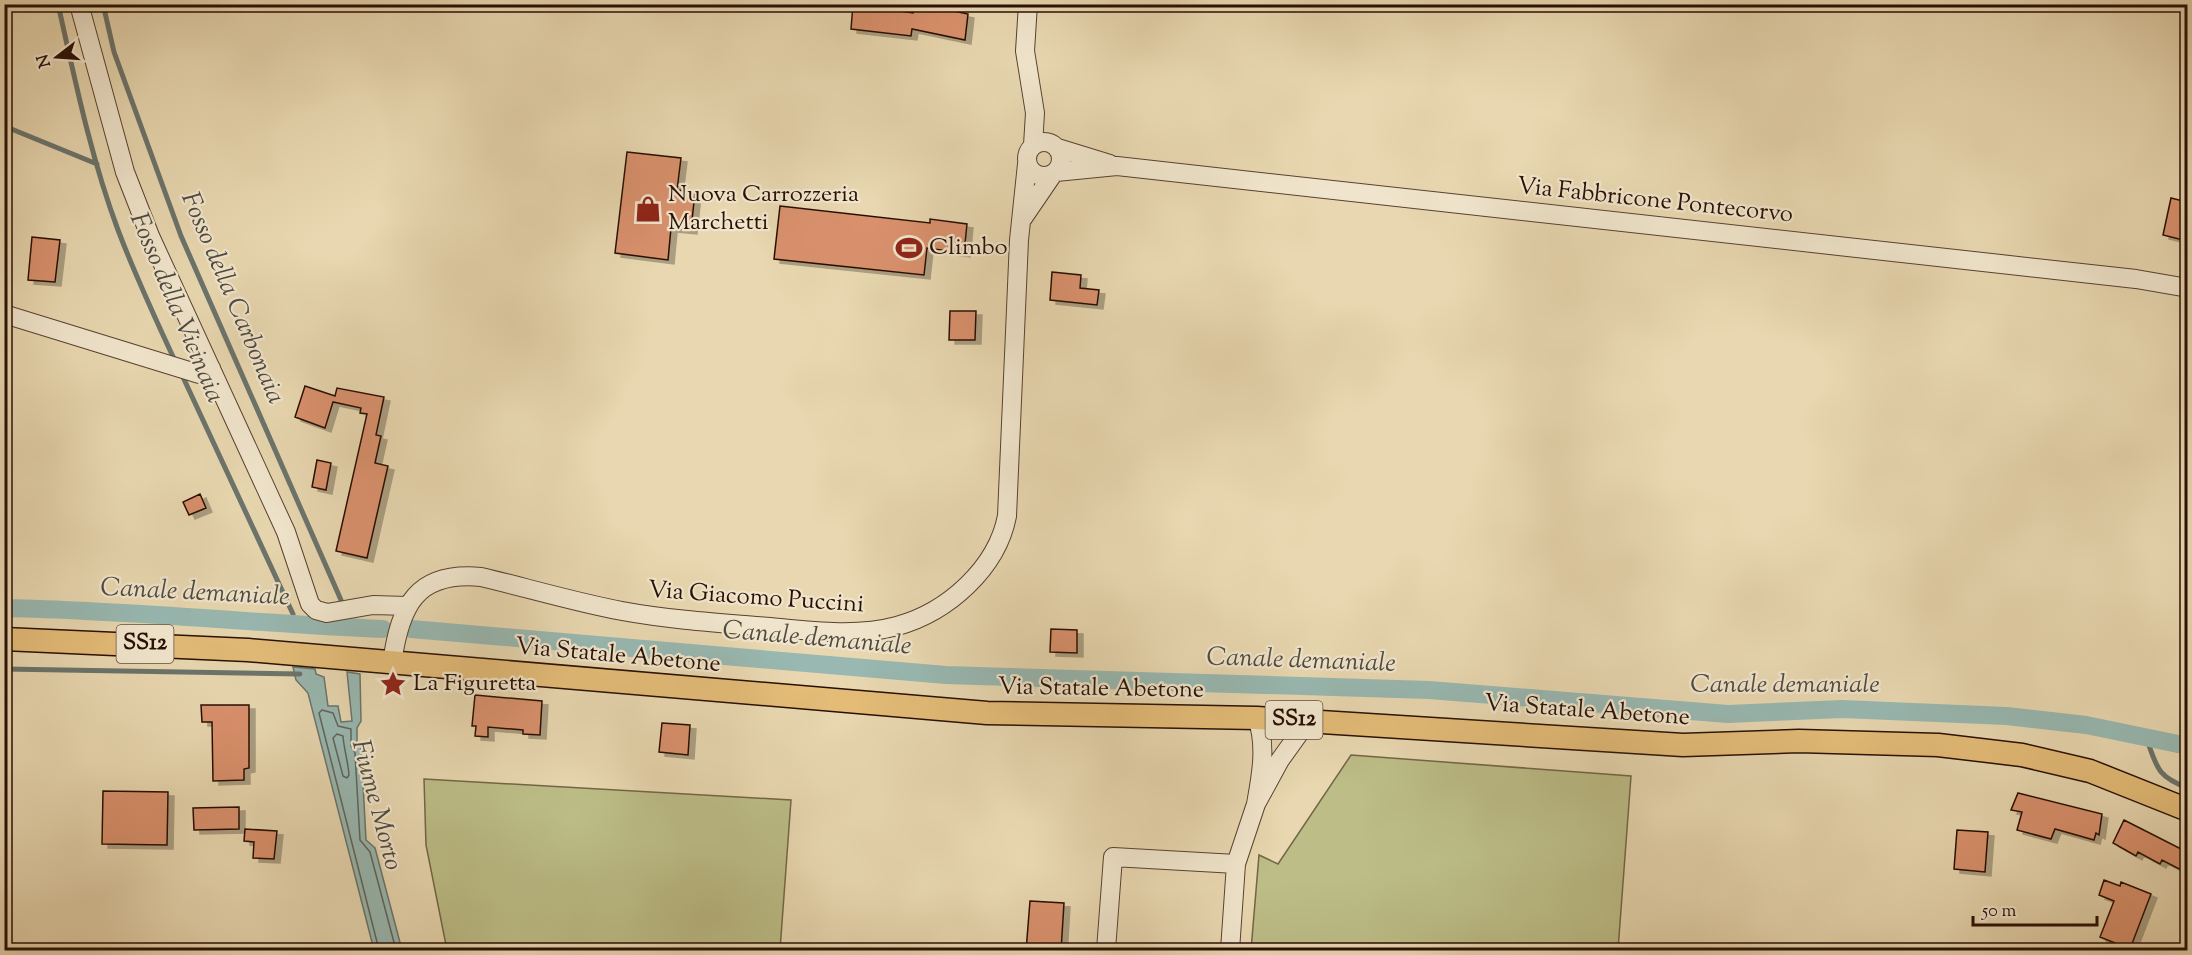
<svg xmlns="http://www.w3.org/2000/svg" width="2192" height="955" font-family="'Sorts Mill Goudy',serif">
<defs>
<filter id="shadow"><feDropShadow dx="6" dy="4" stdDeviation="0" flood-color="#0004"/></filter>
</defs>
<rect width="100%" height="100%" fill="#e8d7b0"/>
<filter id="stains"><feTurbulence type="fractalNoise" baseFrequency=".00333" numOctaves="4"/><feColorMatrix values="0 0 0 0 .2 0 0 0 0 .09 0 0 0 0 .02 0 0 0 .5 -.17"/></filter>
<radialGradient id="worn" r=".72"><stop offset=".6" stop-color="#630" stop-opacity="0"/><stop offset="1" stop-color="#630" stop-opacity=".3"/></radialGradient>
<!-- green -->
<path fill="#bcbd87" stroke="#726646" stroke-width="1.5" d="M1351,755L1631,776L1618,950H1251L1259,855L1278,864Z
M424,779L791,800L780,950H447L426,845Z"/>
<!-- water -->
<path fill="#98b8b1" stroke="#6b746c" stroke-width="1.5" d="M293,667L315,669L316,674L324,677L328,706H338L341,722L352,721L347,672L360,674L361,721L357,728V745L361,746L366,840L375,848L402,950H374L308,693L296,680Z
M2176,736L2187,738V754L2169,750Z"/>
<g fill="none" stroke-linecap="round" stroke-linejoin="round">
<!-- shore -->
<path stroke="#60645b" stroke-width="1.5" d="M337,734L343,736C344,750 348,761 349,775L347,778L343,776L333,738Z
M379,950L319,713L322,710L333,713L338,726L351,729V746L355,753L360,840L370,852L396,950"/>
<!-- stream -->
<path stroke="#6b746c" stroke-width="5" d="M58,4C75,80 91,158 118,230C135,275 155,318 175,361
M103,4L114,52L181,236L341,600
M4,126L97,164
M182,375L293,614
M4,669L300,674
M2146,737C2157,767 2156,776 2188,788"/>
<!-- canal -->
<path stroke="#98b8b1" stroke-width="18" d="M4,608C131,610 257,624 383,629
M411,629L946,675L1429,690L1728,714L1842,709L2007,716L2086,725L2188,746"/>
</g>
<!-- building -->
<path fill="#d9916d" stroke="#280f05" stroke-width="1.5" filter="url(#shadow)" d="M853,4L913,13L914,9L924,10L925,5L968,14L965,40L912,29L911,36L851,29Z
M627,152L681,158L677,190L695,192L691,230L671,228L668,260L615,253Z
M2171,198L2187,202V241L2163,235Z
M780,206L930,223V219L967,224L964,253L927,248L924,275L774,259Z
M32,237L60,240L55,282L28,280Z
M1052,272L1081,275L1080,288L1099,290L1097,305L1050,300Z
M950,311H976L975,340H949Z
M305,386L335,396L337,388L384,397L376,435L381,436L375,463L388,466L367,558L336,551L367,414L360,413L361,408L333,402L325,428L295,417Z
M317,460L331,463L326,490L312,487Z
M200,494L206,508L189,515L183,502Z
M1051,629L1077,630V653L1050,652Z
M475,695L542,701L540,735L523,734V730L488,727V737L475,736L476,726H472Z
M201,705H249V768L244,769V780L213,781L212,722H202Z
M662,723L690,725L688,755L659,752Z
M103,791L168,792L167,845L102,844Z
M2018,793L2102,814L2099,835L2096,833L2094,840L2055,829L2051,839L2017,830L2022,812L2011,810Z
M239,807V829L194,830L193,808Z
M2124,820L2187,852V873L2162,860L2160,864L2138,852L2136,856L2113,843Z
M245,829L277,831L274,859L253,858L254,842L244,841Z
M1957,830L1988,832L1985,872L1954,869Z
M2104,880L2120,886L2121,882L2151,894L2130,949L2100,937L2114,901L2099,895Z
M1030,901L1064,903L1061,951H1026Z"/>
<g fill="none" stroke-linecap="round" stroke-linejoin="round">
<!-- minor casing -->
<g stroke="#584130" stroke-width="20">
<path id="minor" d="M79,4L125,172L150,236L286,532L310,604L316,610L327,613L373,605L407,606
M1028,4L1025,51L1035,113L1033,145
M1027 159a17 17 0 1 1 34 0a17 17 0 1 1-34 0Z
M1058,148L1110,164
M1056,172L1117,166L2136,279L2188,288
M1023,218L1053,174
M4,314L199,374L211,368
M392,663C400,606 416,571 481,577C528,588 574,602 622,611C671,620 721,623 770,627C811,631 857,637 897,626C948,612 997,568 1007,516L1019,240L1027,164
M1257,718C1267,746 1261,776 1256,804L1280,760L1308,721
M1106,950L1113,857L1236,864
M1230,950L1236,864L1256,804"/>
</g>
<!-- major casing -->
<g stroke="#280f05" stroke-width="25">
<path id="major" d="M4,639L248,650L987,713L1257,718L1683,745L1799,741L1938,745L2022,755L2090,771L2188,810"/>
</g>
<!-- minor -->
<use href="#minor" stroke="#f0e5cc" stroke-width="18"/>
<!-- major -->
<use href="#major" stroke="#e4bc78" stroke-width="22"/>
</g>
<!-- icons -->
<defs>
<g id="shop-bare" transform="scale(2.07)"><path d="M-5-2.5h2.3a2.7 3.5 0 0 1 5.4 0H5L5.5 6h-11ZM-1.5-2.5h3a1.5 2.3 0 0 0-3 0Z" fill="#8f2418" stroke="#f0e5cc" stroke-width="2.5" paint-order="stroke"/></g>
<g id="stadium-bare" transform="scale(2.07)"><path d="M0-5a6.5 5 0 1 0 0 10a6.5 5 0 1 0 0-10ZM-3.5-1.8h7v3.6h-7Z" fill="#8f2418" stroke="#f0e5cc" stroke-width="2.5" paint-order="stroke"/></g>
<g id="sight-bare" transform="scale(2.07)"><path d="M0-6L1.8-2.2L6-1.7L2.9 1.2L3.7 5.4L0 3.3L-3.7 5.4L-2.9 1.2L-6-1.7L-1.8-2.2Z" fill="#8f2418" stroke="#f0e5cc" stroke-width="2.5" paint-order="stroke"/></g>
</defs>
<g fill-rule="evenodd">
<use href="#shop-bare" x="648" y="209"/>
<use href="#stadium-bare" x="909" y="248"/>
<use href="#sight-bare" x="393" y="684"/>
</g>
<g text-anchor="middle" dominant-baseline="central" stroke-width="4.5" stroke-linejoin="round" paint-order="stroke">
<!-- shield labels -->
<g fill="#f0e5cc" stroke="#644f41" stroke-width="1.5">
<rect x="116.5" y="625" width="57" height="38" rx="4.5"/>
<rect x="1265.5" y="701" width="57" height="38" rx="4.5"/>
</g>
<g font-size="22" font-weight="bold" fill="#280f05">
<text x="145" y="644">SS12</text>
<text x="1294" y="720">SS12</text>
</g>
<!-- poi labels -->
<g font-size="24" fill="#280f05" stroke="#f0e5cc" text-anchor="start">
<text x="668" y="195">Nuova Carrozzeria<tspan x="668" dy="28">Marchetti</tspan></text>
<text x="929" y="248">Climbo</text>
<text x="413" y="684">La Figuretta</text>
</g>
<!-- street labels -->
<g font-size="24" fill="#280f05" stroke="#f0e5cc">
<text transform="translate(1655 201) rotate(6)">Via Fabbricone Pontecorvo</text>
<text transform="translate(756 598) rotate(4)">Via Giacomo Puccini</text>
<text transform="translate(618 656) rotate(5)">Via Statale Abetone</text>
<text transform="translate(1101 689) rotate(1)">Via Statale Abetone</text>
<text transform="translate(1587 711) rotate(4)">Via Statale Abetone</text>
</g>
<!-- water labels -->
<g font-size="26" font-style="italic" fill="#4f4a41" stroke="#f0e5cc">
<text transform="translate(232 298) rotate(67)">Fosso della Carbonaia</text>
<text transform="translate(176 308) rotate(67)">Fosso della Vicinaia</text>
<text transform="translate(195 593) rotate(3)">Canale demaniale</text>
<text transform="translate(817 639) rotate(5)">Canale demaniale</text>
<text transform="translate(1301 661) rotate(2)">Canale demaniale</text>
<text x="1785" y="685">Canale demaniale</text>
<text transform="translate(376 805) rotate(75)">Fiume Morto</text>
</g>
</g>
<!-- margin -->
<rect width="2192" height="955" fill="none" stroke="#e8d7b0" stroke-width="24"/>
<rect x="6" y="6" width="2180" height="943" fill="none" stroke="#280f05" stroke-width="3"/>
<rect x="12" y="12" width="2168" height="931" fill="none" stroke="#280f05" stroke-width="1.5"/>
<!-- north arrow -->
<g transform="translate(57 57) rotate(253)" stroke="#f0e5cc" stroke-width="4.5" paint-order="stroke">
<path d="M0-4.5L10 22L0 15L-10 22Z" fill="#280f05"/>
<text y="-9" font-size="16" font-weight="bold" text-anchor="middle" fill="#280f05">N</text>
</g>
<!-- scale -->
<path d="M1973 916v9h124v-9" fill="none" stroke="#280f05" stroke-width="3"/>
<text x="1982" y="916" font-size="18" fill="#280f05" stroke="#f0e5cc" stroke-width="4.5" paint-order="stroke">50 m</text>
<rect width="100%" height="100%" filter="url(#stains)"/>
<rect width="100%" height="100%" fill="url(#worn)"/>
</svg>
